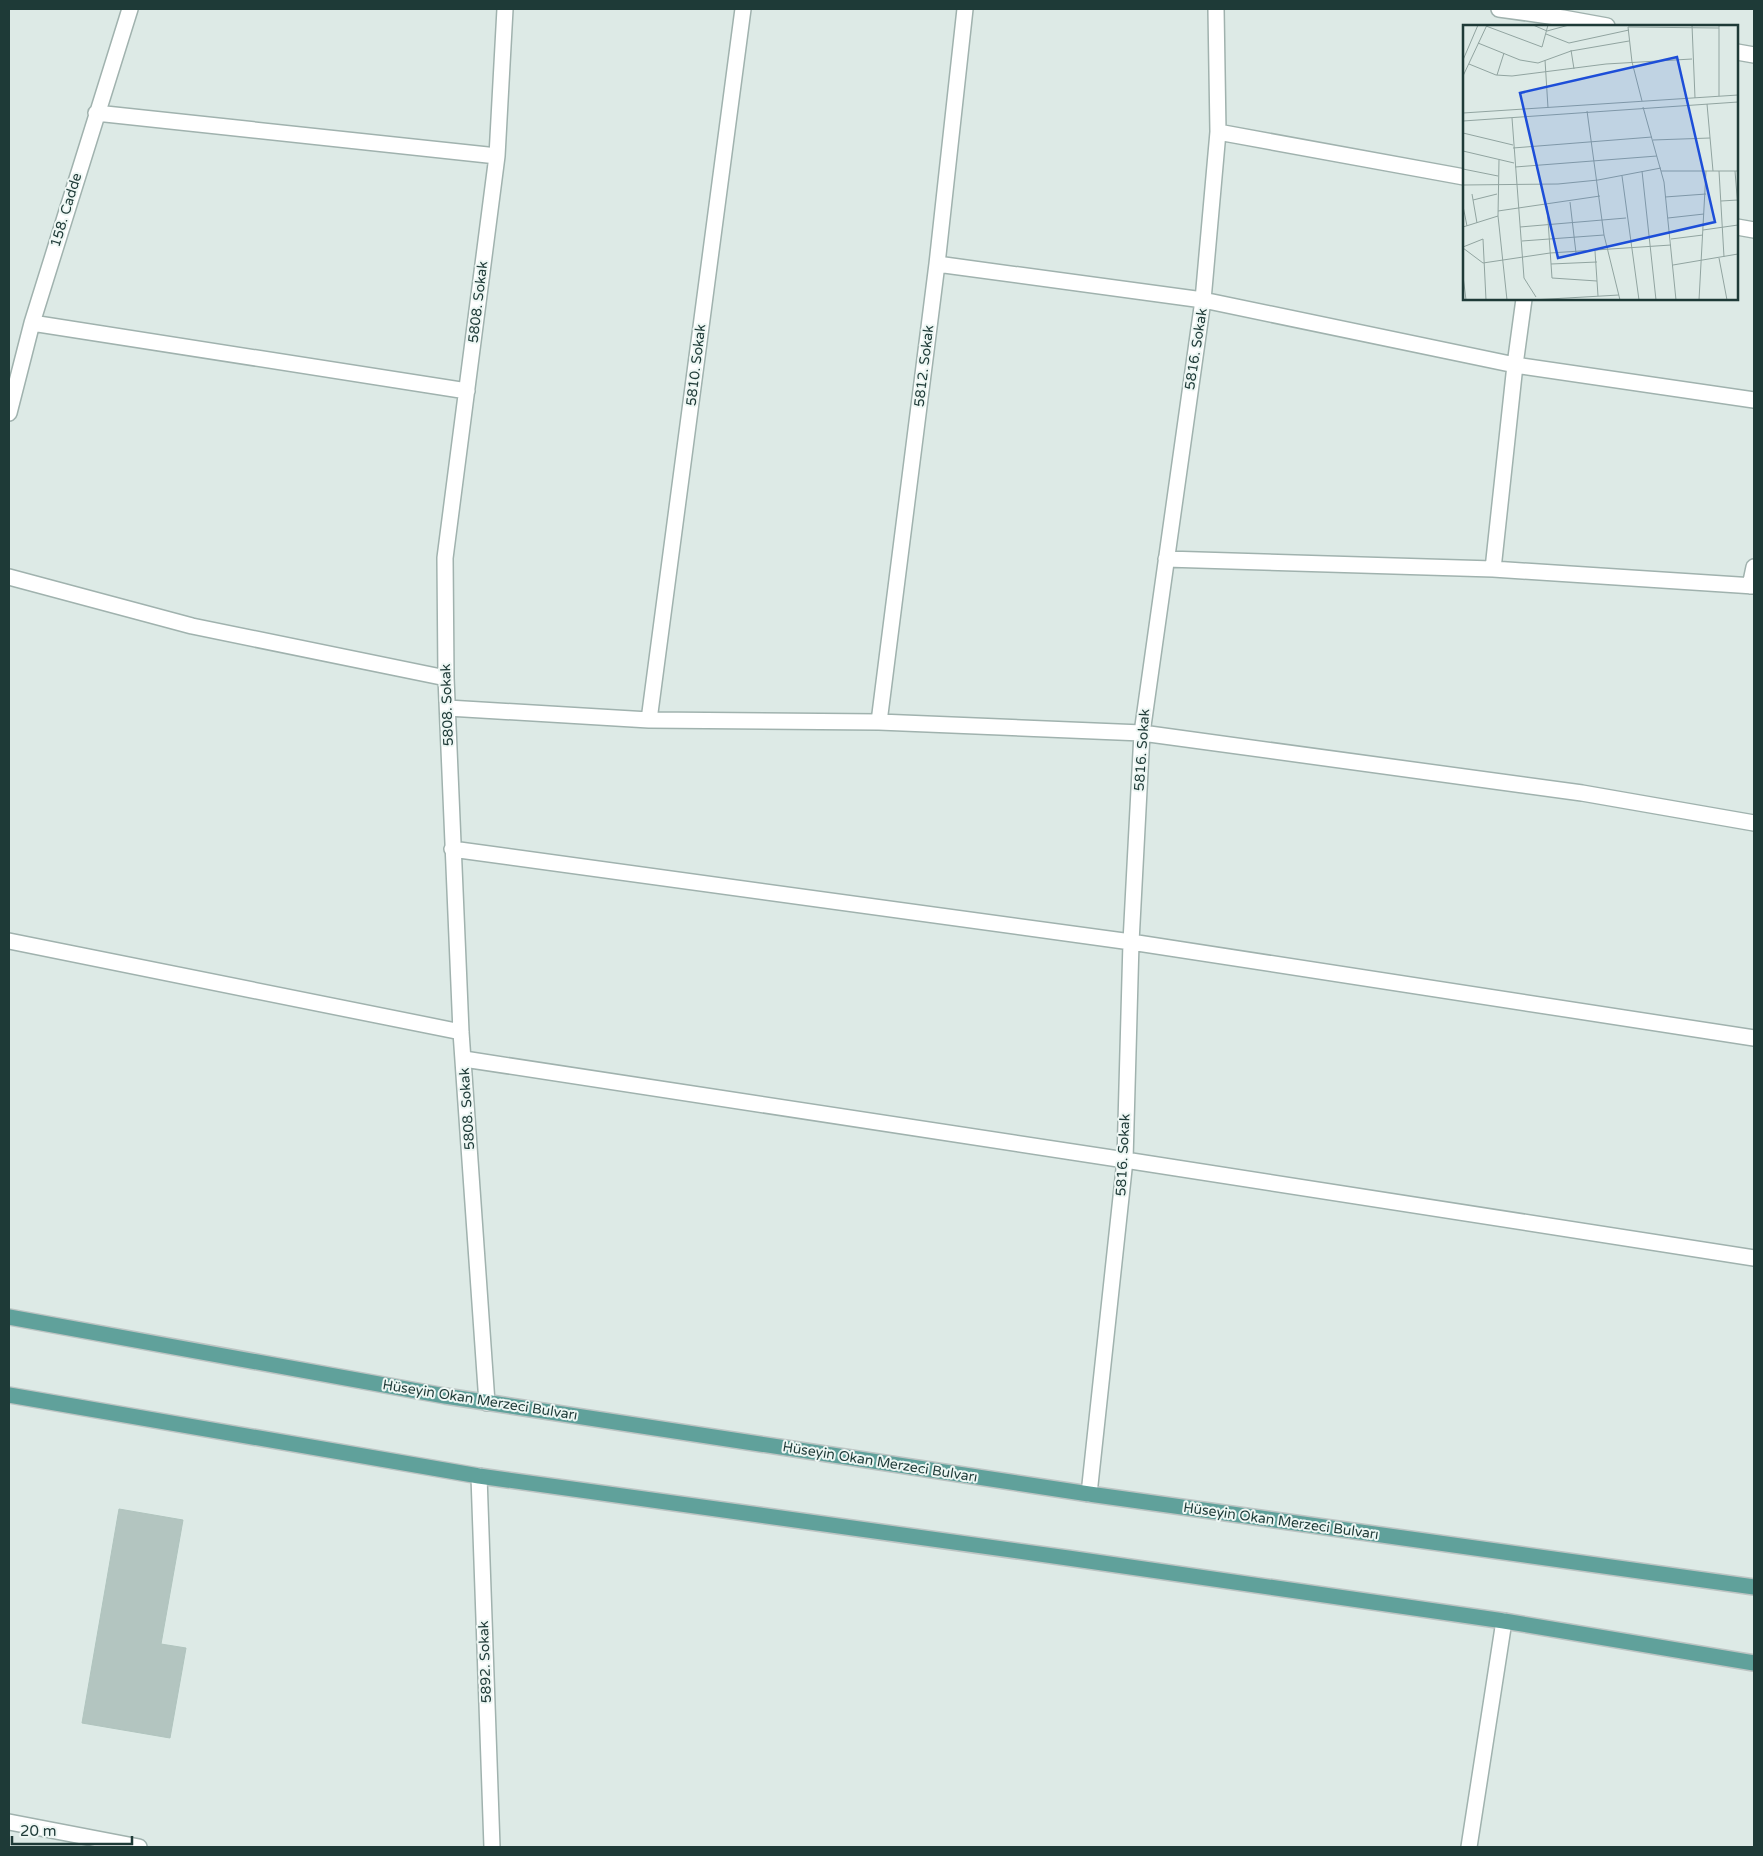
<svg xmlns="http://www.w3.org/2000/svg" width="1763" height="1856" font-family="'Varela Round',sans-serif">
<rect width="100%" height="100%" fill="#ddeae6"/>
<!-- building -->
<path fill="#b3c5c0" stroke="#b0c4be" d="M119,1509L183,1520L161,1644L186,1648L170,1738L82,1723Z"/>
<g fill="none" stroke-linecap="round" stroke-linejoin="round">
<!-- street casing -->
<g stroke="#a0b2ae" stroke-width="18">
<path id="street" d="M1499,9L1563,18L1607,26
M1737,52L1754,55
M96,113L497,156
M1218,132L1464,177
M1737,227L1754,230
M937,264L1203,300L1515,365L1754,400
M32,323L467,391
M9,413L32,323L130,9
M1166,559L1493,569L1754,586
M1493,569L1515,365L1524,299
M9,577L192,626L446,678
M1750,586L1754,567
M448,708L649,720L879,722L1142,733L1582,793L1754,823
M649,720L743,9
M879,722L937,264L965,9
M452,849L1131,942L1754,1038
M9,941L461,1032
M464,1059L1125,1160L1754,1258
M487,1403L461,1032L446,678L445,558L497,156L505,9
M479,1476L492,1847
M1089,1494L1125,1160L1131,942L1142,733L1203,300L1218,132L1216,9
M9,1822L139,1847
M1469,1847L1504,1621"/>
</g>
<!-- primary casing -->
<g stroke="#bcc4c3" stroke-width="18">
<path id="primary" d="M9,1317L445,1396L1089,1494L1754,1587
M9,1395L479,1476L1068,1558L1504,1621L1754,1663"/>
</g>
<!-- street -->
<use href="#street" stroke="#fff" stroke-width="15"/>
<!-- primary -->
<use href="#primary" stroke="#60a19b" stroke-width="15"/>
</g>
<g text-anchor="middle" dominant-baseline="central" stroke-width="4" stroke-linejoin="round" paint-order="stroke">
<!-- street labels -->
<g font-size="14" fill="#1e3a37" stroke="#eef7f4">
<text transform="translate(66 210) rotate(-73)">158. Cadde</text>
<text transform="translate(478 302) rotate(-83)">5808. Sokak</text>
<text transform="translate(1196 349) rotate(-81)">5816. Sokak</text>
<text transform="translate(696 365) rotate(-83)">5810. Sokak</text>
<text transform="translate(924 366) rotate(-83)">5812. Sokak</text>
<text transform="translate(447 705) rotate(-92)">5808. Sokak</text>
<text transform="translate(1142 750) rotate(-86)">5816. Sokak</text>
<text transform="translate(467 1109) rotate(-94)">5808. Sokak</text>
<text transform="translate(1123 1155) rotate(-87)">5816. Sokak</text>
<text transform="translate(480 1400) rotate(9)">Hüseyin Okan Merzeci Bulvarı</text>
<text transform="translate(880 1462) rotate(9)">Hüseyin Okan Merzeci Bulvarı</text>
<text transform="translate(1281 1521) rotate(8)">Hüseyin Okan Merzeci Bulvarı</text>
<text transform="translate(485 1662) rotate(-92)">5892. Sokak</text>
</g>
</g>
<!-- overview -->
<g transform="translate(1463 25)">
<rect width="275" height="275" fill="#ddeae6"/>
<path fill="none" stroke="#91a4a0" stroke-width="1" d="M70,0L84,6L106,0M229,0L232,73M23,1L79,22L85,0M165,2L256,3M165,2L169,37L179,76M83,9L106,18M15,18L57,35L75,38L108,26L166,16M106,18L166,5M108,25L111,44M0,35L15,0M82,35L85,83M6,39L33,50L49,51L143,39L229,34M34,50L41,28M0,51L24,0M256,71V0M244,79L250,146M180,82L201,157L213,275M124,86L141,210L157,275M0,88L275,70M49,93L61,253L73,272M0,96L275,77M0,108L50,120M190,115L247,113M50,123L189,112M0,126L51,138M36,135L35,191L44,275M52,142L194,131M0,144L35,151M179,146L193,275M198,146H275M256,146L261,232M272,146L275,183M159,151L176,275M0,160L95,159L135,155L198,143M9,169L14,198M202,172L243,169M10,175L34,169M258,176L275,175M107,177L113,228M0,181L4,201M84,181L89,253L134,256M35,186L137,171M205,193L241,189M0,202L35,191M57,202L163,193M240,205L275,200M208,214L240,210M59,216L141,210M0,222L20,214L23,275M0,223L20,238L87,228L208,220M132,226L135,271M256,233L264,275M88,239L134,237M210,240L275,229M0,251L3,275M69,275L156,270M236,275L243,146"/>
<path fill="#1d4ed8" fill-opacity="0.15" stroke="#1d4ed8" stroke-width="2.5" d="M214,32L252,197L95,233L57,68Z"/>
<rect width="275" height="275" fill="none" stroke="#1e3a37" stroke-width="2.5"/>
</g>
<!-- border -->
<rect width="1763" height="1856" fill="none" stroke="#1e3a37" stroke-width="20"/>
<!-- scale -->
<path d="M12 1836v8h120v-8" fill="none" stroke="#1e3a37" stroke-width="2.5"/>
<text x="20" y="1836" font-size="15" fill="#1e3a37" stroke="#eef7f4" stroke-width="4" paint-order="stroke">20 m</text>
</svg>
